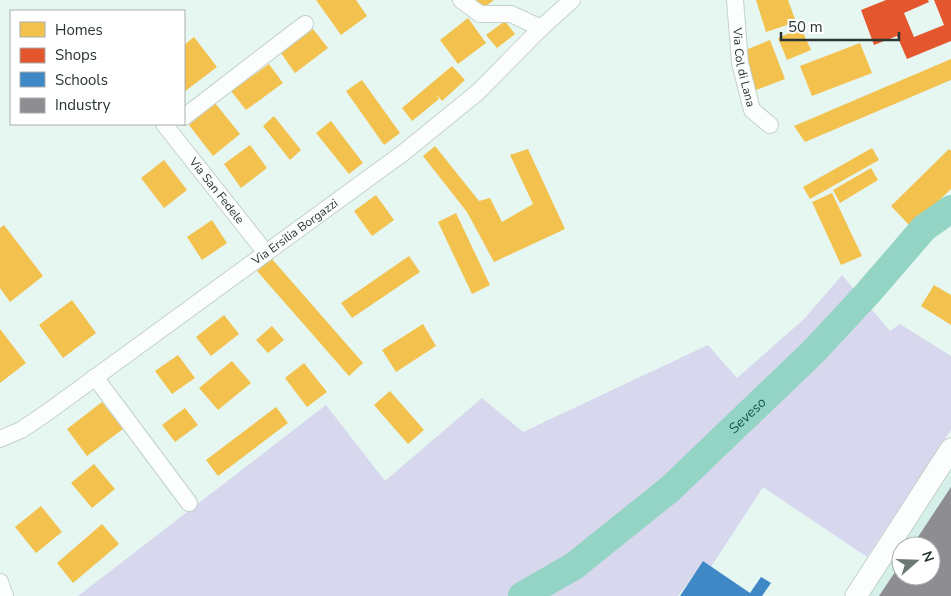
<svg xmlns="http://www.w3.org/2000/svg" width="951" height="596" font-family="'Nunito Sans',sans-serif">
<rect width="100%" height="100%" fill="#e6f7f2"/>
<!-- built -->
<path fill="#d4f0e8" fill-rule="evenodd" d="M951,467V596H866ZM901,546H931V576H901Z"/>
<!-- green -->
<path fill="#d7d7ed" d="M842,275L890,331L900,324L951,356V430L867,557L763,487L711,567L703,562L678,596H78L326,405L385,481L482,398L523,432L708,345L737,378L804,319Z"/>
<!-- homes -->
<path fill="#f2c14e" d="M316,0H356L367,16L341,35Z
M476,0H494L483,8Z
M756,0H788L796,22L766,32Z
M468,18L486,43L458,64L440,40Z
M505,21L515,34L497,48L486,35Z
M801,28L811,50L787,60L778,38Z
M313,29L328,48L295,73L281,53Z
M194,37L217,67L184,92V45Z
M770,40L785,79L756,90L741,52Z
M860,43L872,73L812,96L800,66Z
M951,59V80L805,142L794,126Z
M269,64L283,83L246,110L231,91Z
M452,66L465,80L442,101L436,94L439,99L412,121L402,108Z
M362,80L400,133L384,145L346,91Z
M215,103L240,134L213,156L189,125Z
M274,116L301,150L290,160L263,126Z
M331,121L363,163L349,174L316,133Z
M250,145L267,168L241,188L224,164Z
M435,146L479,201L490,198L502,222L533,204L510,155L528,149L565,229L494,262L467,212L423,156Z
M872,148L879,160L810,199L803,187Z
M949,149L951,151V189L911,227L891,206Z
M164,160L187,190L164,208L141,178Z
M871,168L878,180L840,203L833,190Z
M832,193L862,256L841,265L812,202Z
M376,195L394,220L372,236L354,211Z
M456,213L490,285L472,294L438,222Z
M212,220L227,243L202,260L187,237Z
M4,225L43,276L10,302L0,288V228Z
M409,256L420,272L352,318L341,303Z
M272,259L363,363L349,376L257,271Z
M934,285L951,295V325L921,306Z
M72,300L96,333L63,358L39,325Z
M224,315L239,334L211,356L196,337Z
M423,324L436,346L396,372L382,350Z
M272,326L284,340L268,353L256,340Z
M0,329L26,363L0,383Z
M178,355L195,378L172,394L155,371Z
M232,361L251,383L218,410L199,388Z
M304,363L327,392L307,407L285,378Z
M390,391L424,430L408,444L374,405Z
M102,402L123,429L87,456L67,429Z
M276,407L288,423L218,476L206,460Z
M185,408L198,425L175,442L162,425Z
M94,464L115,489L92,508L71,483Z
M41,506L62,532L36,553L15,527Z
M102,524L119,544L73,583L57,563Z"/>
<!-- shops -->
<path fill="#e4572e" d="M886,0H928L929,2L904,13L914,37L944,25L934,0H951V41L907,59L897,36L874,45L861,10Z"/>
<!-- schools -->
<path fill="#3f88c5" d="M703,561L750,593L761,577L771,583L762,596H680Z"/>
<!-- industry -->
<path fill="#8d8d92" d="M951,487V596H879L901,563V576H931V546H912Z"/>
<g fill="none" stroke-linecap="round" stroke-linejoin="round">
<!-- river -->
<path stroke="#94d4c5" stroke-width="28" id="s1" d="M522,596L574,566L670,489L812,353L867,294L924,228L951,209"/>
<!-- minor casing -->
<g stroke="#c4d1cd" stroke-width="18">
<g id="minor">
<path d="M461,0L480,14H511L541,28"/>
<path id="s2" d="M735,0L740,63L752,110L770,125"/>
<path d="M184,117L305,24"/>
<path id="s3" d="M164,124L266,253"/>
<path d="M95,377L189,503"/>
<path id="s4" d="M0,439L21,430L45,414L403,153L478,92L541,28L572,0"/>
<path d="M0,582L5,596"/>
</g>
</g>
<!-- tertiary casing -->
<g stroke="#c4d1cd" stroke-width="23">
<path id="tertiary" d="M856,596L951,449"/>
</g>
<!-- minor -->
<use href="#minor" stroke="#fbfefd" stroke-width="16"/>
<!-- tertiary -->
<use href="#tertiary" stroke="#fbfefd" stroke-width="21"/>
</g>
<g text-anchor="middle" dominant-baseline="central" stroke-width="5" stroke-linejoin="round" paint-order="stroke">
<!-- street labels -->
<g font-size="12" fill="#293532" stroke="#fff">
<text stroke="none"><textPath href="#s2" startOffset="68">Via Col di Lana</textPath></text>
<text stroke="none"><textPath href="#s3" startOffset="85">Via San Fedele</textPath></text>
<text stroke="none"><textPath href="#s4" startOffset="361">Via Ersilia Borgazzi</textPath></text>
</g>
<!-- water labels -->
<g font-size="14" font-style="italic" fill="#13594d" stroke="#fff">
<text stroke="none"><textPath href="#s1" startOffset="290">Seveso</textPath></text>
</g>
</g>
<!-- legend -->
<rect x="10" y="10" width="175" height="115" fill="#ffffff" stroke="#a9aead"/>
<rect x="20" y="22" width="25" height="15" fill="#f2c14e" stroke="#a9aead"/>
<text x="55" y="35" font-size="15" fill="#293532">Homes</text>
<rect x="20" y="48" width="25" height="15" fill="#e4572e" stroke="#a9aead"/>
<text x="55" y="60" font-size="15" fill="#293532">Shops</text>
<rect x="20" y="72" width="25" height="15" fill="#3f88c5" stroke="#a9aead"/>
<text x="55" y="85" font-size="15" fill="#293532">Schools</text>
<rect x="20" y="98" width="25" height="15" fill="#8d8d92" stroke="#a9aead"/>
<text x="55" y="110" font-size="15" fill="#293532">Industry</text>
<!-- north arrow -->
<g transform="translate(916 561) rotate(70)"><circle r="24" fill="#ffffff" stroke="#a9aead"/>
<path d="M0-4L9 19L0 12L-9 19Z" fill="#6b7975"/>
<text y="-8" font-size="14" font-weight="bold" text-anchor="middle" fill="#293532">N</text>
</g>
<!-- scale -->
<path d="M781 32v8h118v-8" fill="none" stroke="#293532" stroke-width="2.5"/>
<text x="788" y="32" font-size="15" fill="#293532" stroke="#ffffff" stroke-width="4" paint-order="stroke">50 m</text>
</svg>
